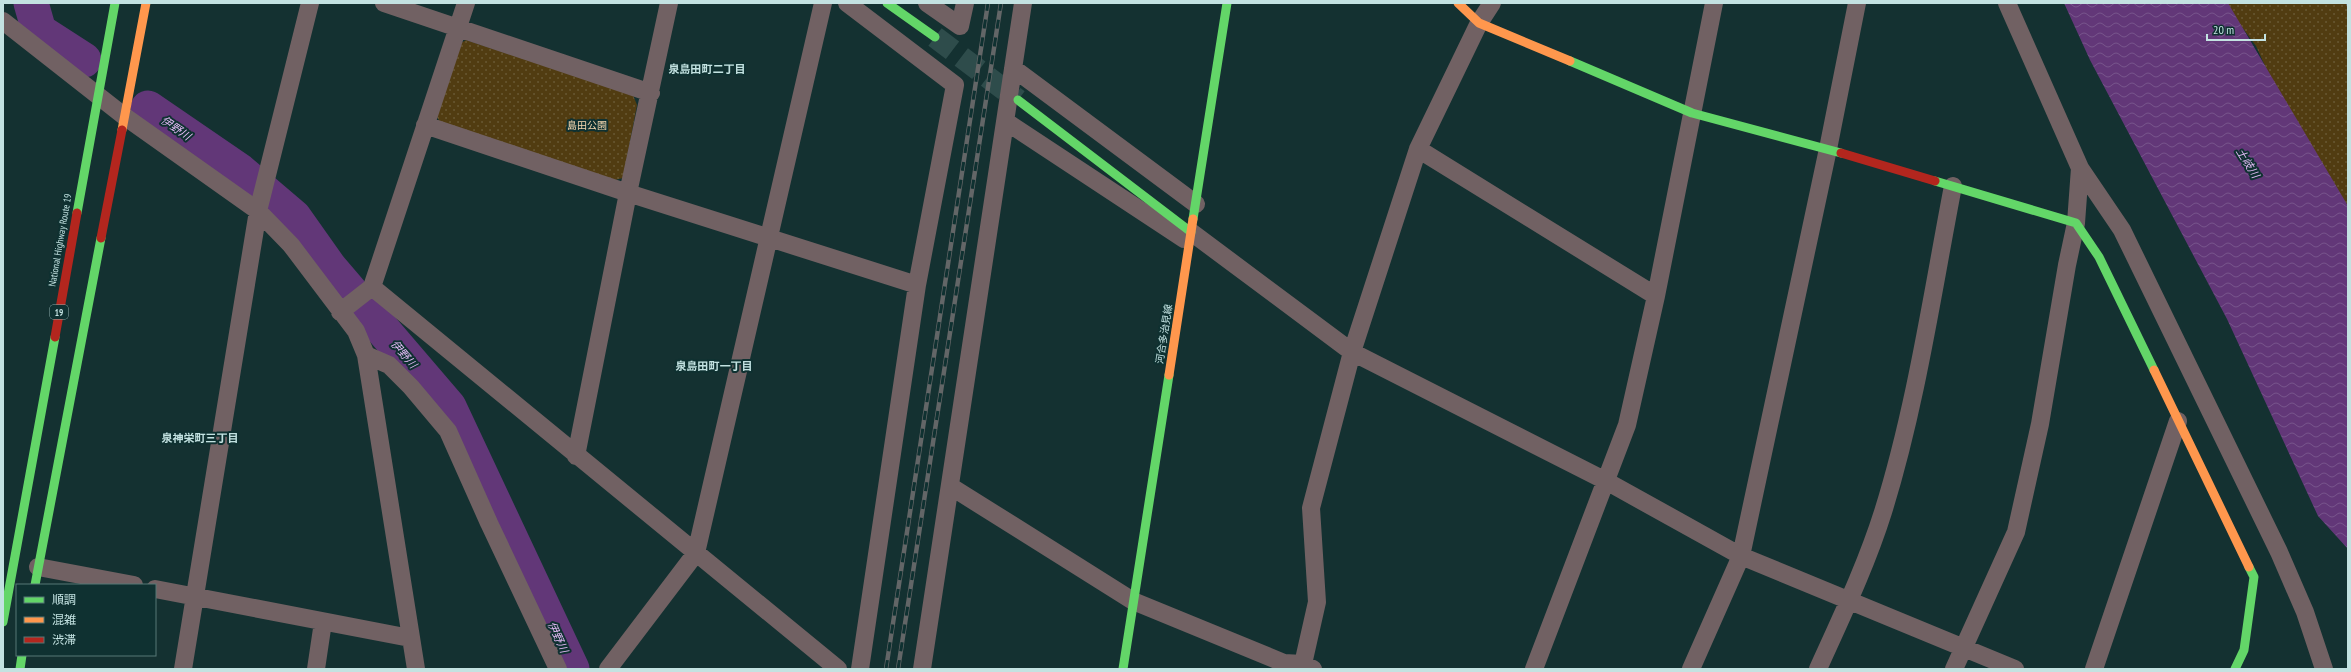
<svg xmlns="http://www.w3.org/2000/svg" width="2351" height="672" font-family="'PT Sans Narrow','Noto Sans JP',sans-serif">
<defs>
<pattern id="park-dots" width="8" height="8" patternUnits="userSpaceOnUse"><rect width="8" height="8" fill="#513c11"/><path d="M2 2h.1M6 6h.1" fill="none" stroke="#685833" stroke-width="1.8" stroke-linecap="round"/></pattern>
<pattern id="water-waves" width="16" height="10" patternUnits="userSpaceOnUse"><rect width="16" height="10" fill="#623778"/><path d="M0 5q4-4 8 0t8 0" fill="none" stroke="#77548b"/></pattern>
</defs>
<rect width="100%" height="100%" fill="#143131"/>
<!-- park -->
<path fill="url(#park-dots)" d="M2224,3H2348V222L2318,183L2256,46Z
M466,40L633,95L637,105L623,178L615,180L440,122L437,117L461,43Z"/>
<!-- water -->
<path fill="url(#water-waves)" d="M2064,3H2228L2348,206V549L2318,516L2227,319L2090,60Z"/>
<g fill="none" stroke-linecap="round" stroke-linejoin="round">
<!-- river -->
<path stroke="#623778" stroke-width="35" d="M31,3L39,31L84,60
M148,108L240,171L294,217L330,268L449,407L572,669"/>
<!-- secondary-tunnel -->
<path stroke="#2e4c4b" stroke-width="22" stroke-dasharray="22 11" stroke-linecap="butt" d="M935,37L1018,100"/>
<!-- path -->
<path stroke="#646263" stroke-width="2.5" stroke-dasharray="3 3" stroke-linecap="butt" d="M2347,3L2348,7"/>
<!-- street -->
<path stroke="#716163" stroke-width="18" d="M384,3L651,93
M847,3L955,85L917,285L860,669
M927,3L960,26L965,3
M2007,3L2080,168L2122,230L2279,552L2305,612L2324,669
M3,21L124,116L258,211L291,245L356,331L366,355L416,669
M1013,68L1196,204
M1005,121L1184,239
M425,125L628,193L917,285
M1418,149L1656,296
M1191,232L1352,352L1606,481L1741,556L2015,669
M372,287L838,669
M340,312L372,287L466,3
M366,355L389,365L411,387L448,431L489,523L558,669
M576,456L628,193L669,3
M950,486L1133,601L1284,663L1303,664L1313,669
M38,567L134,585
M155,589L410,638
M183,669L258,211L310,3
M316,669L323,622
M608,669L696,553L823,3
M922,669L1023,3
M1301,669L1303,664L1317,602L1311,508L1352,352L1418,149L1479,23L1492,3
M1534,669L1627,425L1656,296L1714,3
M1691,669L1741,556L1828,149L1857,3
M1818,669C1841,618 1866,566 1883,512C1916,406 1932,295 1953,186
M1954,669L2016,532L2040,424L2067,265L2076,223L2080,168
M2094,669L2178,421"/>
<!-- fast -->
<path stroke="#63d668" stroke-width="9" d="M887,3L935,37
M1570,61L1692,113L1841,153
M1018,100L1191,232
M1935,181L2076,223L2099,257L2154,370
M77,213L115,3
M1193,219L1227,3
M35,585L101,238
M3,622L55,337
M20,669L22,655
M1123,669L1169,375
M2235,669L2244,650L2254,577L2249,567"/>
<!-- slow -->
<path stroke="#ff974d" stroke-width="9" d="M1458,3L1479,23L1570,61
M122,130L146,3
M2154,370L2249,567
M1169,375L1193,219"/>
<!-- jam -->
<path stroke="#b3261e" stroke-width="9" d="M1841,153L1935,181
M101,238L122,130
M55,337L77,213"/>
<!-- rail casing -->
<g stroke="#636667" stroke-width="4.5">
<path id="rail" d="M886,669L988,3
M898,669L1001,3"/>
</g>
<!-- rail -->
<use href="#rail" stroke="#0f3131" stroke-width="3" stroke-dasharray="9" stroke-linecap="butt"/>
</g>
<g text-anchor="middle" dominant-baseline="central" stroke-width="4" stroke-linejoin="round" paint-order="stroke">
<!-- shield labels -->
<rect fill="#0f3131" stroke="#8dadac" stroke-width="1" x="50" y="305" width="18" height="14" rx="3"/>
<g font-size="9" font-weight="bold" fill="#c3e2e1">
<text x="59" y="312">19</text>
</g>
<!-- park labels -->
<g font-size="10" fill="#f6d8b0" stroke="#0f3131">
<text x="587" y="125">島田公園</text>
</g>
<!-- street labels -->
<g font-size="10" fill="#c3e2e1" stroke="#0f3131">
<text transform="translate(60 240) rotate(-80)">National Highway Route 19</text>
<text transform="translate(1164 334) rotate(-81)">河合多治見線</text>
</g>
<!-- neighbourhood labels -->
<g font-size="11" font-weight="bold" fill="#c3e2e1" stroke="#0f3131">
<text x="707" y="69">泉島田町二丁目</text>
<text x="714" y="366">泉島田町一丁目</text>
<text x="200" y="438">泉神栄町三丁目</text>
</g>
<!-- water labels -->
<g font-size="11" font-style="italic" fill="#e5bcf7" stroke="#0f3131">
<text transform="translate(176 128) rotate(34)">伊野川</text>
<text transform="translate(2248 163) rotate(58)">土岐川</text>
<text transform="translate(404 354) rotate(49)">伊野川</text>
<text transform="translate(558 637) rotate(65)">伊野川</text>
</g>
</g>
<!-- border -->
<rect width="2351" height="672" fill="none" stroke="#c3e2e1" stroke-width="8"/>
<!-- legend -->
<rect x="16" y="584" width="140" height="72" fill="#0f3131" stroke="#577877"/>
<rect x="24" y="597" width="20" height="6" fill="#63d668" stroke="#577877"/>
<text x="52" y="604" font-size="12" fill="#c3e2e1">順調</text>
<rect x="24" y="617" width="20" height="6" fill="#ff974d" stroke="#577877"/>
<text x="52" y="624" font-size="12" fill="#c3e2e1">混雑</text>
<rect x="24" y="637" width="20" height="6" fill="#b3261e" stroke="#577877"/>
<text x="52" y="644" font-size="12" fill="#c3e2e1">渋滞</text>
<!-- scale -->
<path d="M2207 34v6h58v-6" fill="none" stroke="#c3e2e1" stroke-width="2"/>
<text x="2213" y="34" font-size="12" fill="#c3e2e1" stroke="#0f3131" stroke-width="3" paint-order="stroke">20 m</text>
</svg>
